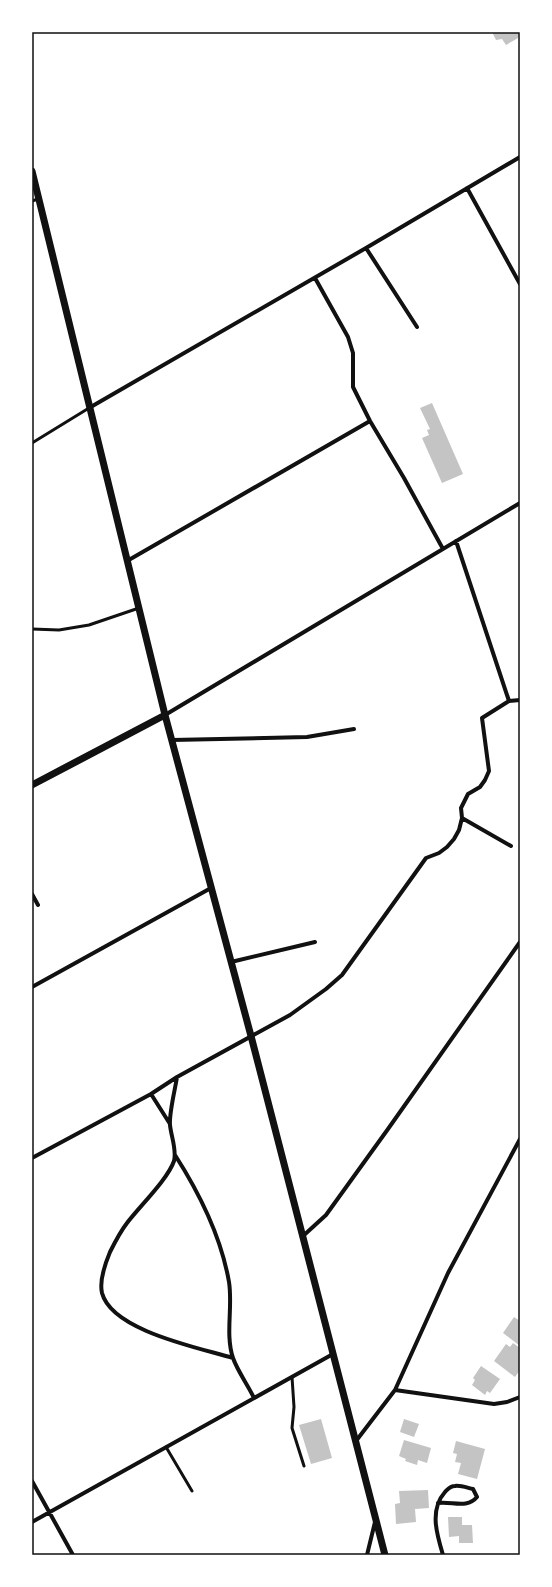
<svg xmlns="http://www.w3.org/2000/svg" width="552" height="1587" font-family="'DM Sans',sans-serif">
<rect width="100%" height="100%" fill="#fff"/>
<!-- building -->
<path fill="#c4c4c4" d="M492,32H519L518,38L506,45L502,39L496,40Z
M432,403L463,474L442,483L422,438L429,435L427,430L430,429L420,408Z
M514,1317L520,1321V1346L503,1333Z
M513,1343L520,1348V1370L515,1377L494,1361L506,1344L510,1347Z
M481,1366L500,1379L490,1393L487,1391L485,1395L472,1385L475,1380L473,1378Z
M321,1419L332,1458L311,1464L299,1425Z
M404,1419L419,1424L414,1437L400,1432Z
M404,1440L431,1448L427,1463L418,1460L417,1465L405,1461L406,1459L399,1456Z
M456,1441L485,1449L477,1479L458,1474L461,1463L455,1462L457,1454L453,1453Z
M428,1490L429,1508L415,1509L416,1522L396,1524L395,1504L400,1503L399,1491Z
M448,1517H462V1525H472L473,1543H459V1536L449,1537Z"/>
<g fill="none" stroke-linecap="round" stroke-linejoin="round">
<!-- service -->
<path stroke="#111" stroke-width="3" d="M32,201L38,199
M32,443L89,408
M32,629L59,630L89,625L139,608
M292,1377L294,1407L292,1428L304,1466
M166,1447L192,1491"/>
<!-- minor -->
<path stroke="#111" stroke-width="4" d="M467,188L520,284
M366,248L417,327
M315,278L348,337L353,353V387L370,421L404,478L443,549
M89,408L366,248L520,157
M456,541L509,701
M127,561L370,421
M165,715L520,503
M172,740L307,737L354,729
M462,818L511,846
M32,894L38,905
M231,962L315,942
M32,987L211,888
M177,1077C175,1090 169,1113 170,1125C171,1136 177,1150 174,1161C168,1179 139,1207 127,1223C120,1232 115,1242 110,1252C105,1264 99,1280 102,1293C112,1331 200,1348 233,1358
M151,1094L170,1124
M175,1155C200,1194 221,1236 229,1282C233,1307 225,1334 233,1358C238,1372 248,1385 254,1398
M32,1158L151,1094L177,1077L290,1015L326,989L342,975L426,858L439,853L447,847L454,839L459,830L462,818L461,808L468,794L480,787L485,780L489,771L482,718L509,701L520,700
M303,1236L326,1215L388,1129L520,942
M395,1390L494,1404L507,1402L520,1397
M356,1441L395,1390L448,1273L520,1139
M32,1481L73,1555
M438,1503C452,1501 467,1509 477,1497L473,1489C468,1488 460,1485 455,1486C450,1486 448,1489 445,1492C429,1510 437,1535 443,1555
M32,1522L333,1354
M367,1555L375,1522"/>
<!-- tertiary -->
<path stroke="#111" stroke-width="7" d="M32,171L165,715L251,1036L385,1555
M32,785L165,715"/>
</g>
<!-- border -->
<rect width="552" height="1587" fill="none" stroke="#ffffff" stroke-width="66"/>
<rect x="33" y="33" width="486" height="1521" fill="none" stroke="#111" stroke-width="1.5"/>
</svg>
